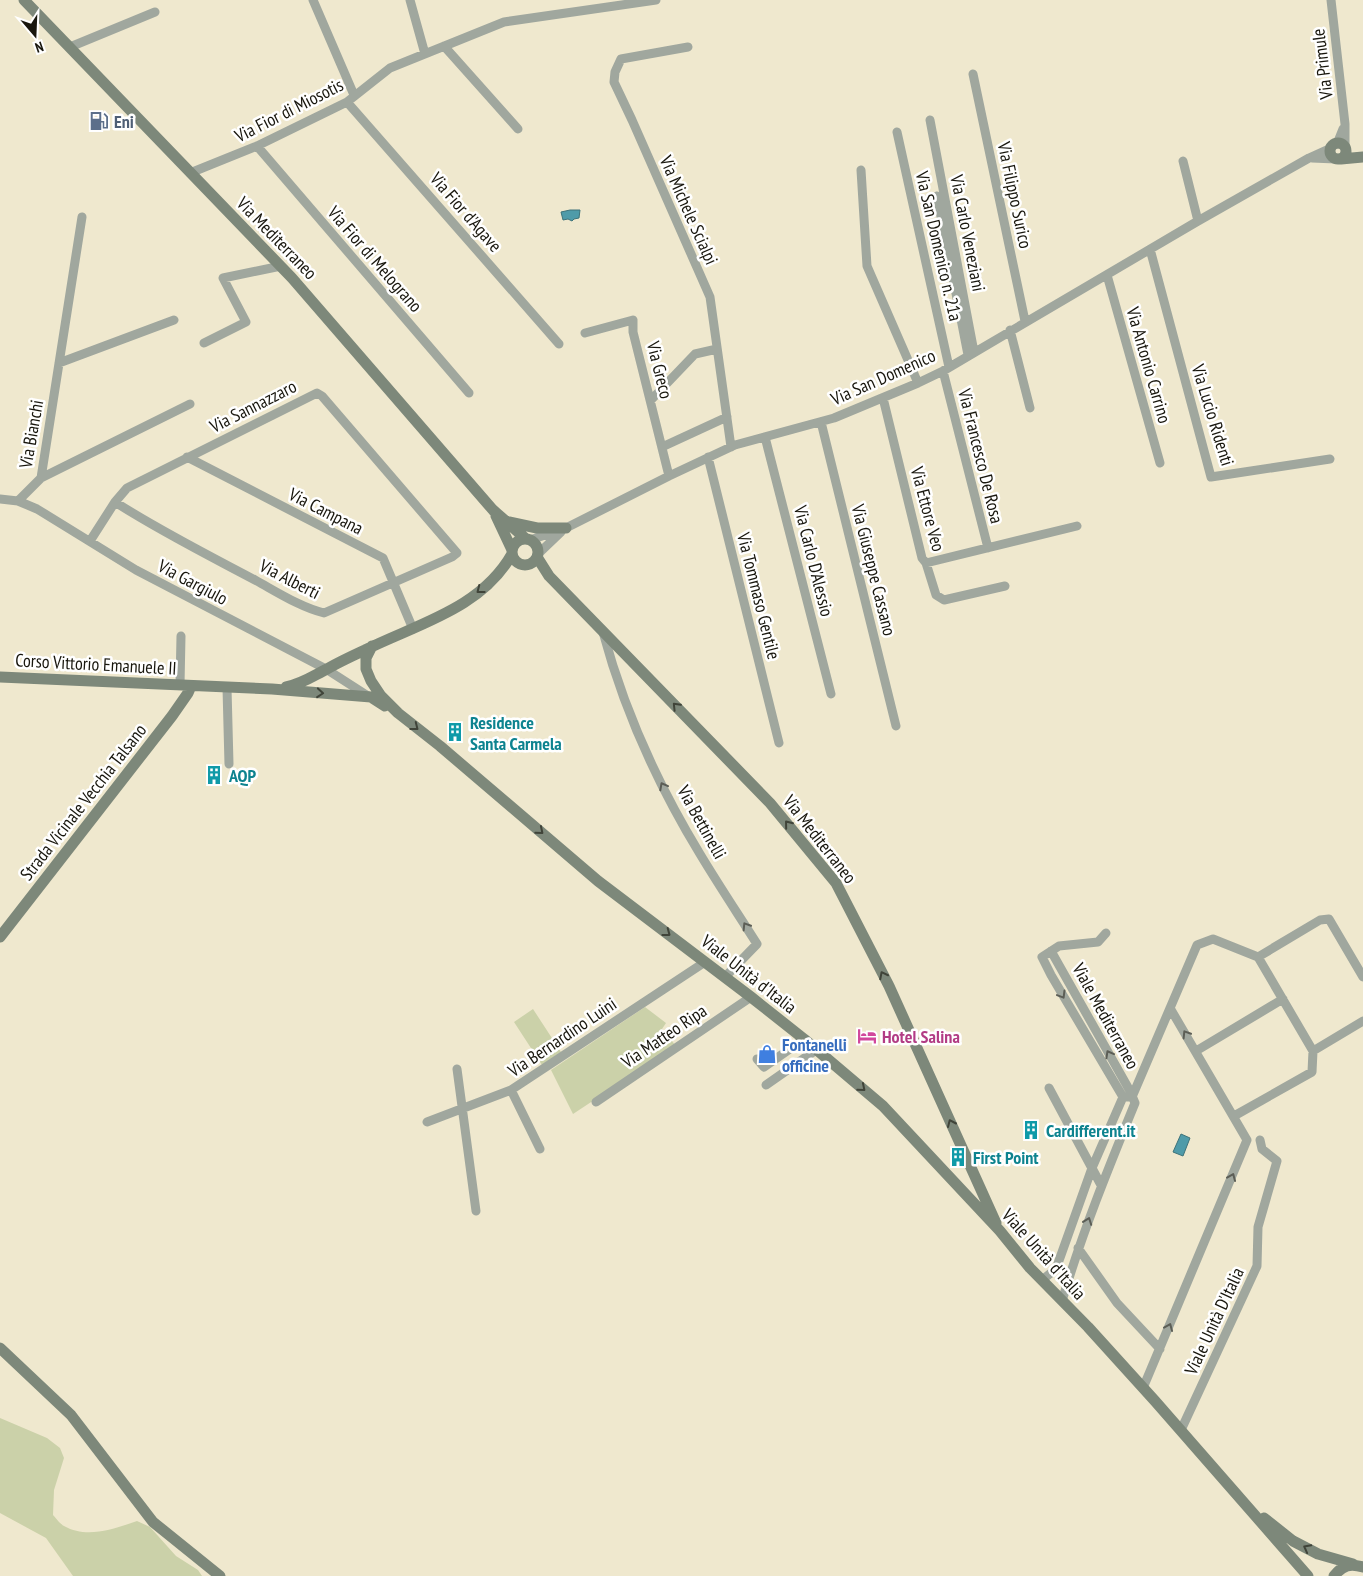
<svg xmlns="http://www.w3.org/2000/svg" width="1363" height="1576" font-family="'PT Sans Narrow',sans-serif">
<rect width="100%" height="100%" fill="#efe8ce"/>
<!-- green -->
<path fill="#cbd1a9" d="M645,1007L666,1023L662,1029L676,1046L573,1114L551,1070Z
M533,1009L561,1052L542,1065L514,1022Z
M0,1418L47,1438L60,1448L64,1458L54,1490L53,1515C56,1518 60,1524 64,1526C87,1539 114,1529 137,1521L150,1527L176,1556L198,1570L202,1576H73L46,1538L0,1513Z"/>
<!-- water -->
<path fill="#4f9ba9" stroke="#3e737a" d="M570,210H580L579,218L574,219L572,221L568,219L563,220L561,212Z
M1181,1134L1190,1138L1183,1156L1173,1152Z"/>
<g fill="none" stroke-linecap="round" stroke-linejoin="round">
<!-- street -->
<path stroke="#a0a79e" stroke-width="9" d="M313,0L354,95
M410,0L425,54
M1331,0L1345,124V146
M444,46L518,129
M70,47L155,12
M688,47L621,59L615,72L614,82L632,120L710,297L731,447
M973,74L1025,321
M347,102L559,344
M930,120L974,352
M897,132L949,367
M1337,144L1343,129
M257,146L469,393
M1312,158L1336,159
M1183,161L1198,221
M861,170L867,266L918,383
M190,173L257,146L347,102L390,68L504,22L656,0
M937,196L968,355
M1150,249L1211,477L1330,459
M1107,275L1160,463
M1010,330L1030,408
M585,333L633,320V332L669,476
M204,343L246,322L223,278L281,266
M59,363L174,320
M943,371L988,548
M883,398L922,558L926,563L1077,526
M651,400L695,354L717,349
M821,422L896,726
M765,437L831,694
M662,447L727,417
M187,457L383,558L413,629
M708,457L779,743
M41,478L190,404
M0,499L18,501L37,509L136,570L326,669L368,696
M18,501L41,478L82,217
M530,540L566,528L669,476L735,445L834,418L918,383L943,371L1198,221L1309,158L1331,148
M90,541L115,502L127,488L317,393L322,396L457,553L452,557L324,613C300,607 277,592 255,580C208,555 160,531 115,502
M538,554L561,532
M926,563L936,595L944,600L1005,586
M603,632C624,710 658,785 700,854C718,884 738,914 757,944L725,977
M180,685L181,636
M227,688L229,764
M1106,933L1098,942L1059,946L1042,957L1051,975L1123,1097H1132
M1051,951L1130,1091L1135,1103C1108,1169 1082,1233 1062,1301
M1258,957L1320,920L1329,919L1363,977
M1196,1051L1283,999
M757,1059L764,1067L804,1039
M457,1069L476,1211
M766,1085L816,1050
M1049,1088L1101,1185
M511,1090L540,1149
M1132,1097L1197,945L1213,939L1258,957L1313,1051L1363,1021
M596,1102L751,997
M1234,1116L1312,1072L1313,1051
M427,1122L511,1090L705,962
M1078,1248L1117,1303L1160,1349
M1042,1280L1056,1269L1092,1168L1123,1097
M1143,1388L1247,1140L1170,1008
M1181,1430L1257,1266L1258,1227L1277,1161L1262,1149L1260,1140"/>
<!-- secondary -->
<path stroke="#7d887a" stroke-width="11" d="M24,0L292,278L493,510L526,539
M1330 151a8 8 0 1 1 16 0a8 8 0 1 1-16 0Z
M1341,159L1363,157
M496,516L512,550
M509,522L537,528H566
M512 552a13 13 0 1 1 26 0a13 13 0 1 1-26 0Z
M537,557L549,576L770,803L836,883L889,986L996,1223
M372,646L366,658V669L371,681L381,696L398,713L440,746L598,881L751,997L804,1039L883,1106L1000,1231L1030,1268L1088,1327L1155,1401L1308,1576
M0,677L272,689L371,697L385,706
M286,687C302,684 313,676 327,669C339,662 352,656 365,650C417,624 481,609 512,554
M0,937L172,716L188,693L191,686
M0,1348L71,1415L153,1522L220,1576
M1264,1518L1293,1541L1318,1554L1353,1564
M1334,1576C1343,1565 1350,1563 1363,1567"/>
</g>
<!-- one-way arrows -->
<defs><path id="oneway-chevron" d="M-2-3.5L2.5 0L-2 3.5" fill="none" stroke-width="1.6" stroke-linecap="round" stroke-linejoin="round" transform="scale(1.25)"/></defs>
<g stroke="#404439">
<use href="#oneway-chevron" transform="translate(480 590) rotate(142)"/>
<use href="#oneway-chevron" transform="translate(320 693) rotate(5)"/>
<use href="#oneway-chevron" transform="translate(676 706) rotate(-134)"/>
<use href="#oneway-chevron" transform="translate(415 727) rotate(38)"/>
<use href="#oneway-chevron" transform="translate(788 824) rotate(-129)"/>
<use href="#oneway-chevron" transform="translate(540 831) rotate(40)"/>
<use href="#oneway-chevron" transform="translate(667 933) rotate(37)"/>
<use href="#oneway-chevron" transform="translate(883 975) rotate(-117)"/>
<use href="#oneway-chevron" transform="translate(862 1088) rotate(40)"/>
<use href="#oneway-chevron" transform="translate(951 1123) rotate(-114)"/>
<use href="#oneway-chevron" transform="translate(1307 1548) rotate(-152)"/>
</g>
<g stroke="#5c5e56">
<use href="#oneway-chevron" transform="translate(663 786) rotate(-118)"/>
<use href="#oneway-chevron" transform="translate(746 926) rotate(-122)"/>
<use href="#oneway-chevron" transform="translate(1062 995) rotate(59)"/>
<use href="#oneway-chevron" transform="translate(1186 1034) rotate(-122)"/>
<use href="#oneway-chevron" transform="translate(1109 1054) rotate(-119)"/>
<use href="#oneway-chevron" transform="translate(1232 1177) rotate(-67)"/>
<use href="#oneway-chevron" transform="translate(1088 1221) rotate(-70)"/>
<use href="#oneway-chevron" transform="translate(1169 1327) rotate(-67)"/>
</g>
<!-- icons -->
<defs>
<g id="fuel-bare" transform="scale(1.5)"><path d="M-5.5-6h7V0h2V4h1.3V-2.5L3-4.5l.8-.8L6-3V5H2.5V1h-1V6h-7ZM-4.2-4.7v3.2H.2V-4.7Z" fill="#5c6f8a" stroke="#fff" stroke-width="2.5" paint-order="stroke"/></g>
<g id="building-bare" transform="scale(1.5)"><path d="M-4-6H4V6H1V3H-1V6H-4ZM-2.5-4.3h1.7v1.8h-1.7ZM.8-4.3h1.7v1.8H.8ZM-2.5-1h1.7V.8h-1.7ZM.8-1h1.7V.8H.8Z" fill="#0f9aa8" stroke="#fff" stroke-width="2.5" paint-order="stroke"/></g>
<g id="hotel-bare" transform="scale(1.5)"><path d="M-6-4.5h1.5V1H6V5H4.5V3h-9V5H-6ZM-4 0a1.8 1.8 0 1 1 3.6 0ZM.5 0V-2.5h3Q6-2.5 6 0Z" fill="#d1479c" stroke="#fff" stroke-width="2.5" paint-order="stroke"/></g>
<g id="shop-bare" transform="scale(1.5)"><path d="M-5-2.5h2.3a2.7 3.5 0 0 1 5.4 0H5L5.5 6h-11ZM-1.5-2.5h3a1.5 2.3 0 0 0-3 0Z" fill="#3f7fe0" stroke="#fff" stroke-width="2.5" paint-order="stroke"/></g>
</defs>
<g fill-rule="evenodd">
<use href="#fuel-bare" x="99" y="121"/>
<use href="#building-bare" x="455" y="732"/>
<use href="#building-bare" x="214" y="775"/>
<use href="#hotel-bare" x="867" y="1036"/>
<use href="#shop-bare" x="767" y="1054"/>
<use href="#building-bare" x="1031" y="1130"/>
<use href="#building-bare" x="958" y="1157"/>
</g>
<g text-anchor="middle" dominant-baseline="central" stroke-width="5" stroke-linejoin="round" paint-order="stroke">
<!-- street labels -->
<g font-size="18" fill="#18160d" stroke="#fff">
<text transform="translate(1322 64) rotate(-97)">Via Primule</text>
<text transform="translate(289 110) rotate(-27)">Via Fior di Miosotis</text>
<text transform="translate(1015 195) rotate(78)">Via Filippo Surico</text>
<text transform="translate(689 210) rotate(66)">Via Michele Scialpi</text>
<text transform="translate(466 212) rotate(49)">Via Fior d'Agave</text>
<text transform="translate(968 233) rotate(79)">Via Carlo Veneziani</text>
<text transform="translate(277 238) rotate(46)">Via Mediterraneo</text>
<text transform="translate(939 246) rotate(77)">Via San Domenico n. 21a</text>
<text transform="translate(375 259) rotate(49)">Via Fior di Melograno</text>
<text transform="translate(1149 365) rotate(74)">Via Antonio Carrino</text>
<text transform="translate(660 370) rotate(76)">Via Greco</text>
<text transform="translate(883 377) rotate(-24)">Via San Domenico</text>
<text transform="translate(253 406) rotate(-27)">Via Sannazzaro</text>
<text transform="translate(1213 415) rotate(73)">Via Lucio Ridenti</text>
<text transform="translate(31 434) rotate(-80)">Via Bianchi</text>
<text transform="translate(981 456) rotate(76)">Via Francesco De Rosa</text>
<text transform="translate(928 509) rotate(75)">Via Ettore Veo</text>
<text transform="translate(326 511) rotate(27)">Via Campana</text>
<text transform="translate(814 561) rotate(76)">Via Carlo D'Alessio</text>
<text transform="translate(874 570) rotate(76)">Via Giuseppe Cassano</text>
<text transform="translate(290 579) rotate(27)">Via Alberti</text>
<text transform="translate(193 582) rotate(28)">Via Gargiulo</text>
<text transform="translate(759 596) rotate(76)">Via Tommaso Gentile</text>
<text transform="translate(96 664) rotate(3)">Corso Vittorio Emanuele II</text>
<text transform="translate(83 802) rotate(-52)">Strada Vicinale Vecchia Talsano</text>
<text transform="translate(702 822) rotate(61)">Via Bettinelli</text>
<text transform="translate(820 839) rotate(52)">Via Mediterraneo</text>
<text transform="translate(749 974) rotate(38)">Viale Unità d'Italia</text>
<text transform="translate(1106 1016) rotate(61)">Viale Mediterraneo</text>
<text transform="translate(664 1036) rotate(-34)">Via Matteo Ripa</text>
<text transform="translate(562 1037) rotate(-34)">Via Bernardino Luini</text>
<text transform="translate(1044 1254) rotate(48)">Viale Unità d'Italia</text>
<text transform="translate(1214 1321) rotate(-65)">Viale Unità D'Italia</text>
</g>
<!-- service labels -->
<g font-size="18" font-weight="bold" fill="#4e5e75" stroke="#fff" text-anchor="start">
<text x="114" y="121">Eni</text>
</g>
<!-- culture labels -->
<g font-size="18" font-weight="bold" fill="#0d838f" stroke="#fff" text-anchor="start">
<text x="470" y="722">Residence<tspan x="470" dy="21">Santa Carmela</tspan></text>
<text x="229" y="775">AQP</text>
<text x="1046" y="1130">Cardifferent.it</text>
<text x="973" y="1157">First Point</text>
</g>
<!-- hotel labels -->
<g font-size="18" font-weight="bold" fill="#b23c85" stroke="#fff" text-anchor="start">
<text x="882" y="1036">Hotel Salina</text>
</g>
<!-- shop labels -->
<g font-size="18" font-weight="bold" fill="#366cbe" stroke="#fff" text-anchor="start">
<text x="782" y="1044">Fontanelli<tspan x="782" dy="21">officine</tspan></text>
</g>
</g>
<!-- north arrow -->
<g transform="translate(35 35) rotate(161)" stroke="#ffffff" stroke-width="4" paint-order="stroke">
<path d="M0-4L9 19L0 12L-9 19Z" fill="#18160d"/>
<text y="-8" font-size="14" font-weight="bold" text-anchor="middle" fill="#18160d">N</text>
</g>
</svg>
